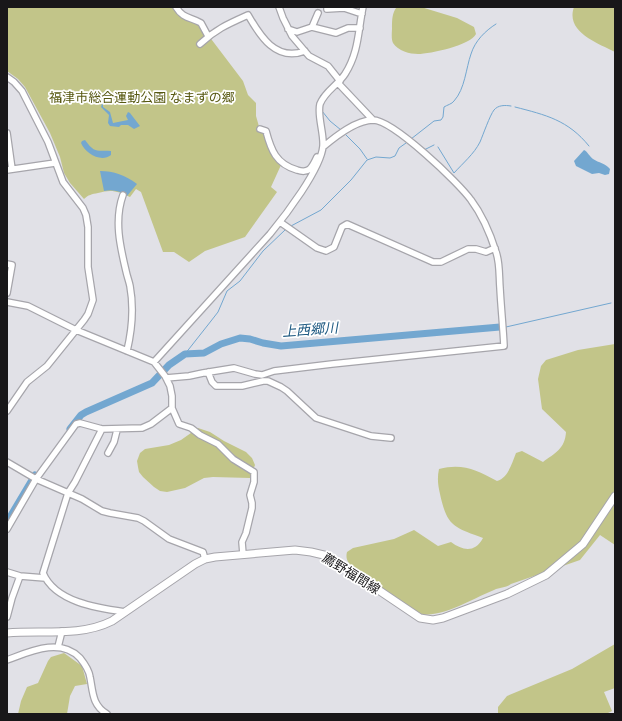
<svg xmlns="http://www.w3.org/2000/svg" width="622" height="721" font-family="'Nunito Sans','Noto Sans JP',sans-serif">
<rect width="100%" height="100%" fill="#e1e1e7"/>
<!-- green -->
<path fill="#c2c589" d="M7,7H177L179,10L196,19L243,81L248,95L256,103V116L260,130L264,131L281,165L271,187L277,192L245,237L205,251L189,262L174,252H163L141,192L136,189L130,197C118,191 111,189 98,193C92,194 88,195 84,199L70,183L64,173L60,157L50,133L25,87L18,79L7,71Z
M397,7H421L457,18L474,27L476,34C471,45 430,54 418,54C410,54 398,51 393,43C391,39 392,32 392,28C392,21 392,12 397,7Z
M574,7H615V52C598,43 565,32 574,7Z
M615,344V545L600,535L580,560L511,584C506,588 500,587 494,590C469,600 449,615 421,615L355,569C349,564 345,560 347,552L353,548L394,539L414,530L438,546L451,542C463,551 475,553 483,538C453,527 447,526 440,494C438,485 437,478 439,469C463,463 476,470 497,481C508,478 512,463 516,453L522,451L543,462C555,453 565,449 566,432L542,409L538,379L541,366L546,360L578,350Z
M198,428L210,432L224,441L246,452L252,458L255,465L250,478L213,477L204,478L185,488L167,492L160,491L154,487L143,477L139,472L138,467L137,461L140,453L145,449L169,445L181,440Z
M615,644V688L604,692L612,711L606,714H498V707L507,696L572,669Z
M64,653L82,666L87,684L75,686L70,696L67,714H18L21,701L27,687L38,683L48,661L51,657Z"/>
<!-- water -->
<path fill="#73a7d0" d="M104,92L105,96H109L103,102V107L110,112L113,123L128,120L126,116L128,112L130,113L140,126L134,129L128,125H121L119,127L110,126L108,123L109,115L101,107L104,98L103,93Z
M85,140C95,154 97,150 111,151V155C101,163 85,153 81,143L82,141Z
M584,150C588,152 589,156 593,159C599,163 605,163 610,169L609,174L605,175L599,173L592,174L576,166L574,161Z
M100,171C114,171 125,175 137,184L127,196C120,191 113,189 104,191Z"/>
<g fill="none" stroke-linecap="round" stroke-linejoin="round">
<!-- stream -->
<path stroke="#73a7d0" stroke-width="1" d="M319,58L326,62
M318,103L321,95L332,84
M515,107C546,115 568,120 589,146
M322,111L330,121L341,130
M344,133L360,149L367,159
M411,139L434,121L441,120L443,117L444,107C447,105 452,104 454,101C465,89 466,68 471,54C475,41 485,31 496,24
M438,147L454,173C463,163 474,154 480,142C483,135 490,115 494,110C498,105 505,105 511,106
M424,150L434,145
M291,226L321,210L351,180L367,160L376,157L390,158L395,156L399,148L406,143
M506,327L611,303
M185,354L211,321L218,312L227,291L240,281L263,251L285,230"/>
<!-- river -->
<path stroke="#73a7d0" stroke-width="7" d="M70,429L81,415L86,412L152,383L169,365L185,354L204,353L221,344L240,338L250,339L263,343L281,346L500,327
M7,522L35,475"/>
<!-- minor casing -->
<g stroke="#a6a5ab" stroke-width="8">
<path id="minor" d="M176,7C183,19 191,17 201,23L208,36
M279,7L283,18L292,36L309,56L328,66L340,81
M327,9L344,8L362,14
M312,27L318,13
M288,29L297,32L312,27L336,33L348,28H360
M200,44C216,29 228,24 248,15C260,36 276,62 305,51
M7,77L14,82L22,91L48,142L63,182L83,208L86,215L88,227V267L93,300L88,314L84,320L47,366L27,382L7,411
M338,83L373,120
M260,129L266,131C271,150 276,164 297,170C309,174 312,168 317,157
M7,133L12,169
M7,170L55,163
M123,195C114,220 120,246 126,271C127,276 129,281 130,286C134,308 132,330 127,351
M280,222L317,248L326,251L334,247L342,227L347,224L433,262H441L468,249H476L486,252L495,248
M7,264L12,265L7,293
M7,302L28,306L76,330L154,362L165,376L170,386L172,396V408L179,424L191,428L200,435L218,444L233,459L254,472V482L250,495L252,503V508L246,533L242,542L243,554
M154,362L270,234C285,216 321,169 323,146C324,133 317,115 320,104C325,91 338,85 345,74C359,52 358,31 363,7
M208,372L212,382L216,386H242L263,381H268L281,387L287,391L316,418L371,436L391,438
M166,378L189,376L203,373L234,368L255,374L262,375L274,371L332,364L504,346C503,326 501,307 500,288C499,276 500,263 496,252C490,233 483,216 471,200C459,183 393,120 373,120C356,120 336,136 323,147
M102,429L75,482L68,493L43,573C55,602 97,608 125,612
M108,453L114,442L117,430
M7,462L36,479L82,499L102,511L110,513L138,518L144,521L169,539L203,552L205,559
M7,529L36,479L76,424L80,423L102,429L142,428L151,424L172,408
M7,572L20,576L45,578
M7,617L12,598L20,576
M58,647L62,631
M7,660C29,652 60,637 80,658C84,663 89,670 90,677C93,692 92,705 107,714"/>
</g>
<!-- major casing -->
<g stroke="#a6a5ab" stroke-width="9">
<path id="major" d="M7,633C42,630 80,637 112,621L195,564L205,559L215,557L295,550L311,552L328,556L420,618L433,620L443,618L507,594L546,575L583,544L615,496"/>
</g>
<!-- minor -->
<use href="#minor" stroke="#fff" stroke-width="5.5"/>
<!-- major -->
<use href="#major" stroke="#fff" stroke-width="7"/>
</g>
<g text-anchor="middle" dominant-baseline="central" stroke-width="3.5" stroke-linejoin="round" paint-order="stroke">
<!-- park labels -->
<g font-size="13" fill="#575811" stroke="#fff">
<text x="142" y="98">福津市総合運動公園 なまずの郷</text>
</g>
<!-- street labels -->
<g font-size="13" fill="#181719" stroke="#fff">
<text transform="translate(351 574) rotate(32)">薦野福間線</text>
</g>
<!-- water labels -->
<g font-size="14" font-style="italic" fill="#205b83" stroke="#fff">
<text transform="translate(310 330) rotate(-4)">上西郷川</text>
</g>
</g>
<!-- border -->
<rect width="622" height="721" fill="none" stroke="#181719" stroke-width="16"/>
</svg>
